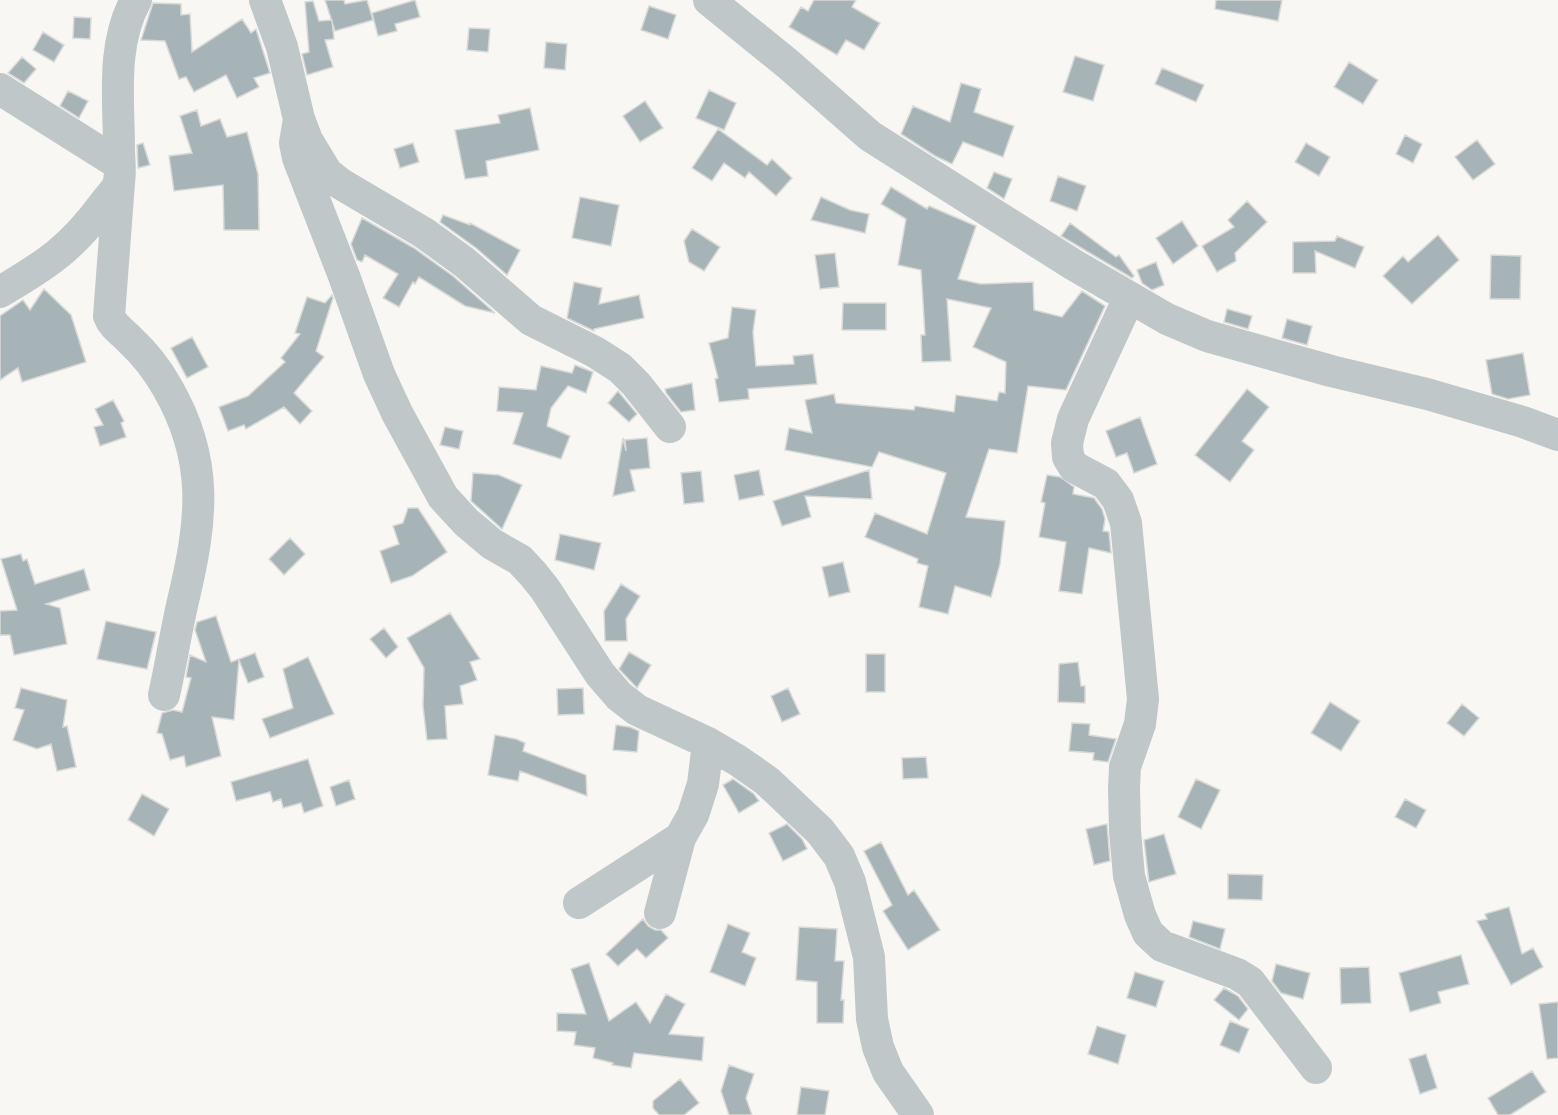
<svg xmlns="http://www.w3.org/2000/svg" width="1558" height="1115" font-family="'Noto Sans',sans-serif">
<rect width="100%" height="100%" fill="#f8f7f4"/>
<!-- building -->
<path fill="#a6b4b7" stroke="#d9d9d7" stroke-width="1.5" d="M325,0H344L345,4L367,0L373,20L335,31Z
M415,0L420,17L395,24L397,31L378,36L372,13Z
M814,0H856L852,7L880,23L864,50L846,40L837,55L789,27L801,7L808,11Z
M1216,0H1282L1278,21L1215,9Z
M313,1L319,21L332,20L334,39L325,40L333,67L307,75L302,54L309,52L305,2Z
M153,3L181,4V15L190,14L192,52L242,19L251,33L256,29L270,73L254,78L259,87L237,98L226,75L194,92L186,77L179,79L165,41L141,40Z
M649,6L676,15L668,39L641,30Z
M74,17L91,18L90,39L73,38Z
M469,28L490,29L488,52L467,50Z
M43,32L64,45L54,62L33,50Z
M546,42L567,44L565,70L544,68Z
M1075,56L1104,65L1093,101L1063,92Z
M22,57L36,69L24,83L8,73Z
M1349,62L1378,80L1363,104L1334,87Z
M1162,68L1204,85L1196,102L1155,84Z
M961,83L981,89L974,112L1014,126L1003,157L963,142L952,164L935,156L901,134L913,106L950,122Z
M709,90L736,103L724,130L696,118Z
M68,91L88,101L79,118L60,106Z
M645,101L663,128L640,142L623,116Z
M530,108L539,150L486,161L488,176L465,179L455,130L500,123L498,115Z
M197,110L201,126L220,119L227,137L247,132L258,174L259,230H224L223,185L174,191L169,156L192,153L180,116Z
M718,129L767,165L772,159L792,178L776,196L749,172L745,178L724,163L712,181L692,168Z
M1405,135L1422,144L1413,163L1396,154Z
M1477,140L1495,164L1473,180L1455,157Z
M143,143L150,165L138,168L137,145Z
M413,143L419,162L400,168L394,149Z
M1306,143L1330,157L1319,176L1295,162Z
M994,172L1012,179L1004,199L987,188Z
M1058,176L1086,186L1077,211L1050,201Z
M891,187L927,209L929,206L976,226L958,279L981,284L1033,282L1034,310L1062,317L1082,291L1105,306L1066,390L1028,386L1017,453L989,449L966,517L1005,521L1000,564L991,597L955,586L948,614L919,607L928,566L917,563L918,559L865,537L875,513L927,534L946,473L879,452L872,467L785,450L789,428L812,433L805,400L834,394L836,403L914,410L915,406L954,412L956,395L997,401L999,392L1005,393L1006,362L973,347L991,308L947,299L951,361L922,362L921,335H925L921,270L898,265L906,219L881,204Z
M580,197L619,205L611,246L572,238Z
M821,197L850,210L869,214L865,233L811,220Z
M1247,201L1267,222L1235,253L1236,261L1217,272L1202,246L1234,227L1228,220Z
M443,215L470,225V223L520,250L507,275L476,248L440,222Z
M362,218L414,248L453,276L495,313L465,306L419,277L415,284L413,282L399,307L383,298L398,274L365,255L362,262L357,260L351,244Z
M1182,221L1198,246L1173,264L1156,238Z
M1070,223L1116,257L1119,255L1134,276L1132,278L1061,236Z
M692,229L720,247L704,271L689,262L684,241Z
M1438,235L1459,260L1412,304L1383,276L1403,256L1408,262Z
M1337,236L1364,247L1355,268L1315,251L1316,273H1293V242L1335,241Z
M835,253L839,287L820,289L815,255Z
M1491,255L1521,256L1520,299H1490Z
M1156,262L1164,285L1152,290L1142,283L1137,270Z
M574,282L602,288L599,304L639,295L644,318L594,329V331L567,318Z
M44,289L71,315L86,362L22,382L18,368L0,380V316L23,300L30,310Z
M332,295L333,298L316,351L324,357L294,393L312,411L300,424L284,407L246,429L244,425L228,431L219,407L248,396L285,362L281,358L300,334L295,333L307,297L325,303Z
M843,303H886V330H842Z
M732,307L756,310L753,332L756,366L794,364L793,356L813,354L817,384L748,389L749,399L719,402L715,379L718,378L709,343L728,338Z
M1227,309L1252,316L1248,329L1224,322Z
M1287,319L1312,326L1307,345L1282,338Z
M192,337L208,367L187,378L171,348Z
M1523,353L1530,395L1508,399L1492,394L1486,360Z
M575,365L593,372L586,393L568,386L551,408L547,426L570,436L561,459L513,444L523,413L497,411L499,387L536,390L541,366L572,373Z
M692,383L695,410L681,412L666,393L665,389Z
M1247,389L1269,407L1242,441L1254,450L1230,482L1195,455Z
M618,391L637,414L629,422L608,403Z
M113,400L124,421L121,423L126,437L100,446L94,427L103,425L95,409Z
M1140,417L1157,464L1134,473L1127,453L1116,457L1106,431Z
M445,427L463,431L459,449L440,445Z
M623,438L626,451L625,440L647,438L650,468L630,470L635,491L613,496Z
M759,470L764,495L739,500L734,475Z
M869,470L872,499L805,496L811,517L782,526L773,501Z
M701,471L704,502L684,504L681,473Z
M473,473L499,475L522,485L502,529L471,501Z
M1047,475L1060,477L1074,487L1073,494L1094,498L1102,509L1105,519L1103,531L1109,532L1111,553L1089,548L1082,594L1059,591L1066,542L1039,537L1045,503L1041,502Z
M408,508H418L447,552L412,576L391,583L380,551L399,544L393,526L403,523Z
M560,534L601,543L594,570L555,560Z
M290,538L305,554L284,575L269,559Z
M21,554L23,561L27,559L35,584L84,569L90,590L46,604L60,608L67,644L14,655L10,635H0V611L17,610L1,559Z
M843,562L850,592L829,597L822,567Z
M621,584L640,596L626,619L627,641H605L604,611Z
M450,613L480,659L470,662L477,680L460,686L463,704L445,706L447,739L427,740L423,706L424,668L407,638Z
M216,616L231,662L255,653L264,677L248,683L239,660L234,720L212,717L221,756L186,767L184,756L170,760L162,734L157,733L162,713L173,710L182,712L191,678L186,677L190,655L206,662L195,630L197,622Z
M106,621L156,632L147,669L97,659Z
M384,628L398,647L386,658L370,639Z
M629,652L651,665L637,688L619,669Z
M866,654H885V692H866Z
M308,657L334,714L270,738L262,719L293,708L283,669Z
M1078,662L1081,686H1085V703L1058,702L1059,664Z
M21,688L67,700L63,727L67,726L76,767L57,771L51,744L37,749L13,740L24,710L15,708Z
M583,688L584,714L558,715L557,689Z
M788,688L800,714L782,722L771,696Z
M1330,702L1360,721L1341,751L1311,733Z
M1462,704L1479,718L1464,736L1447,723Z
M1072,723L1090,724L1089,735L1116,739L1108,762L1093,760L1094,753L1069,751Z
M616,725L630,727L639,731L637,752L613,750Z
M495,735L516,739L525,743L523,751L586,775L587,796L520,771L518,781L488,775Z
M926,757L928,778L903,779L902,758Z
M308,759L323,806L304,813L301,803L283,808L281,799L273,802L270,792L236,801L231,782Z
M733,779L754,794L759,801L739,813L723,785Z
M1196,779L1220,790L1201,829L1178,817Z
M349,780L355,799L336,806L330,787Z
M142,794L169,809L154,836L128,820Z
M1405,799L1426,810L1416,828L1395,817Z
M787,824L802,839L807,849L783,861L769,833Z
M1107,824L1110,861L1094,865L1086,829Z
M1164,834L1176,874L1149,882L1144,840Z
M881,842L908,895L914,890L940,930L908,950L883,911L892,905L864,851Z
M1228,874L1263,875L1262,900L1228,899Z
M1509,907L1522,954L1533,948L1543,967L1511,985L1477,921L1487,919L1485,914Z
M643,919L648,926L655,930H661L668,938L646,958L637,949L618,966L606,954Z
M1193,921L1225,929L1220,949L1189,937Z
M728,924L750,933L742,952L756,958L745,986L710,972Z
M799,927L837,929L835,961H844L841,1000H844L843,1023H817V982L796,980Z
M1461,955L1469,984L1438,992L1441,1003L1410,1012L1399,973Z
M589,963L609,1021L636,1002L650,1023L666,994L685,1004L669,1034L704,1037L702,1061L634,1053L631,1068L612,1065L613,1063L593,1058L595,1048L574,1045L576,1032L557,1031V1013L586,1014L571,969Z
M1276,964L1310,973L1303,999L1281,993L1272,981Z
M1369,967L1371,1003L1341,1004L1340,968Z
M1135,972L1164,981L1156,1007L1127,998Z
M1224,988L1238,996L1248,1009L1239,1020L1214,1000Z
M1558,1002V1058L1547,1059L1539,1004Z
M1230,1021L1249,1029L1239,1053L1220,1045Z
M1097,1026L1126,1035L1118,1064L1088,1054Z
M1426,1054L1437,1088L1420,1094L1409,1059Z
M729,1065L754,1074L746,1098L752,1115H729L721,1091Z
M1532,1071L1546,1092L1510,1115H1498L1488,1098Z
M680,1079L699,1103L684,1115H659L653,1108V1101Z
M801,1087L829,1091L825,1115H797Z"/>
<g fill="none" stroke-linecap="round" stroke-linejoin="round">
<!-- minor -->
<path stroke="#c0c7c9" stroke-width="32" d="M265,0L282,47L299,119L307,140L327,173L341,184L424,233L464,262L531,320L595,352L620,368L636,384L670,427
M709,0L788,64L870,136L1074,265L1167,319L1207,336L1331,371L1427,394L1523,422L1558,435
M0,89L119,164
M299,119L295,143L298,158L344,276L379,374L397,413L443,497L466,522L492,544L520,560L533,574L545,589L600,674L619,696L637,710L708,743L737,760L767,781L820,831L839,856L850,882L869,957L872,1019L878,1047L888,1072L918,1115
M119,183L109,316C113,327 123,332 130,340C144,353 158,371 167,387C210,461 202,521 183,601C176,631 171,664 164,695
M0,292C46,265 72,248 104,204C109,197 118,189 119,181C121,171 119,159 119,149C119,100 111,45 136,0
M1129,298L1073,419L1067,443L1068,457L1074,467L1106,484L1118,500L1126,523L1143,699L1140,724L1125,767L1124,788L1125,831L1129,876L1140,915L1148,933L1162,946L1237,974L1250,982L1316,1068
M579,903L680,838
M660,913L680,838L693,815L703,784L708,743"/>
</g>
</svg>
